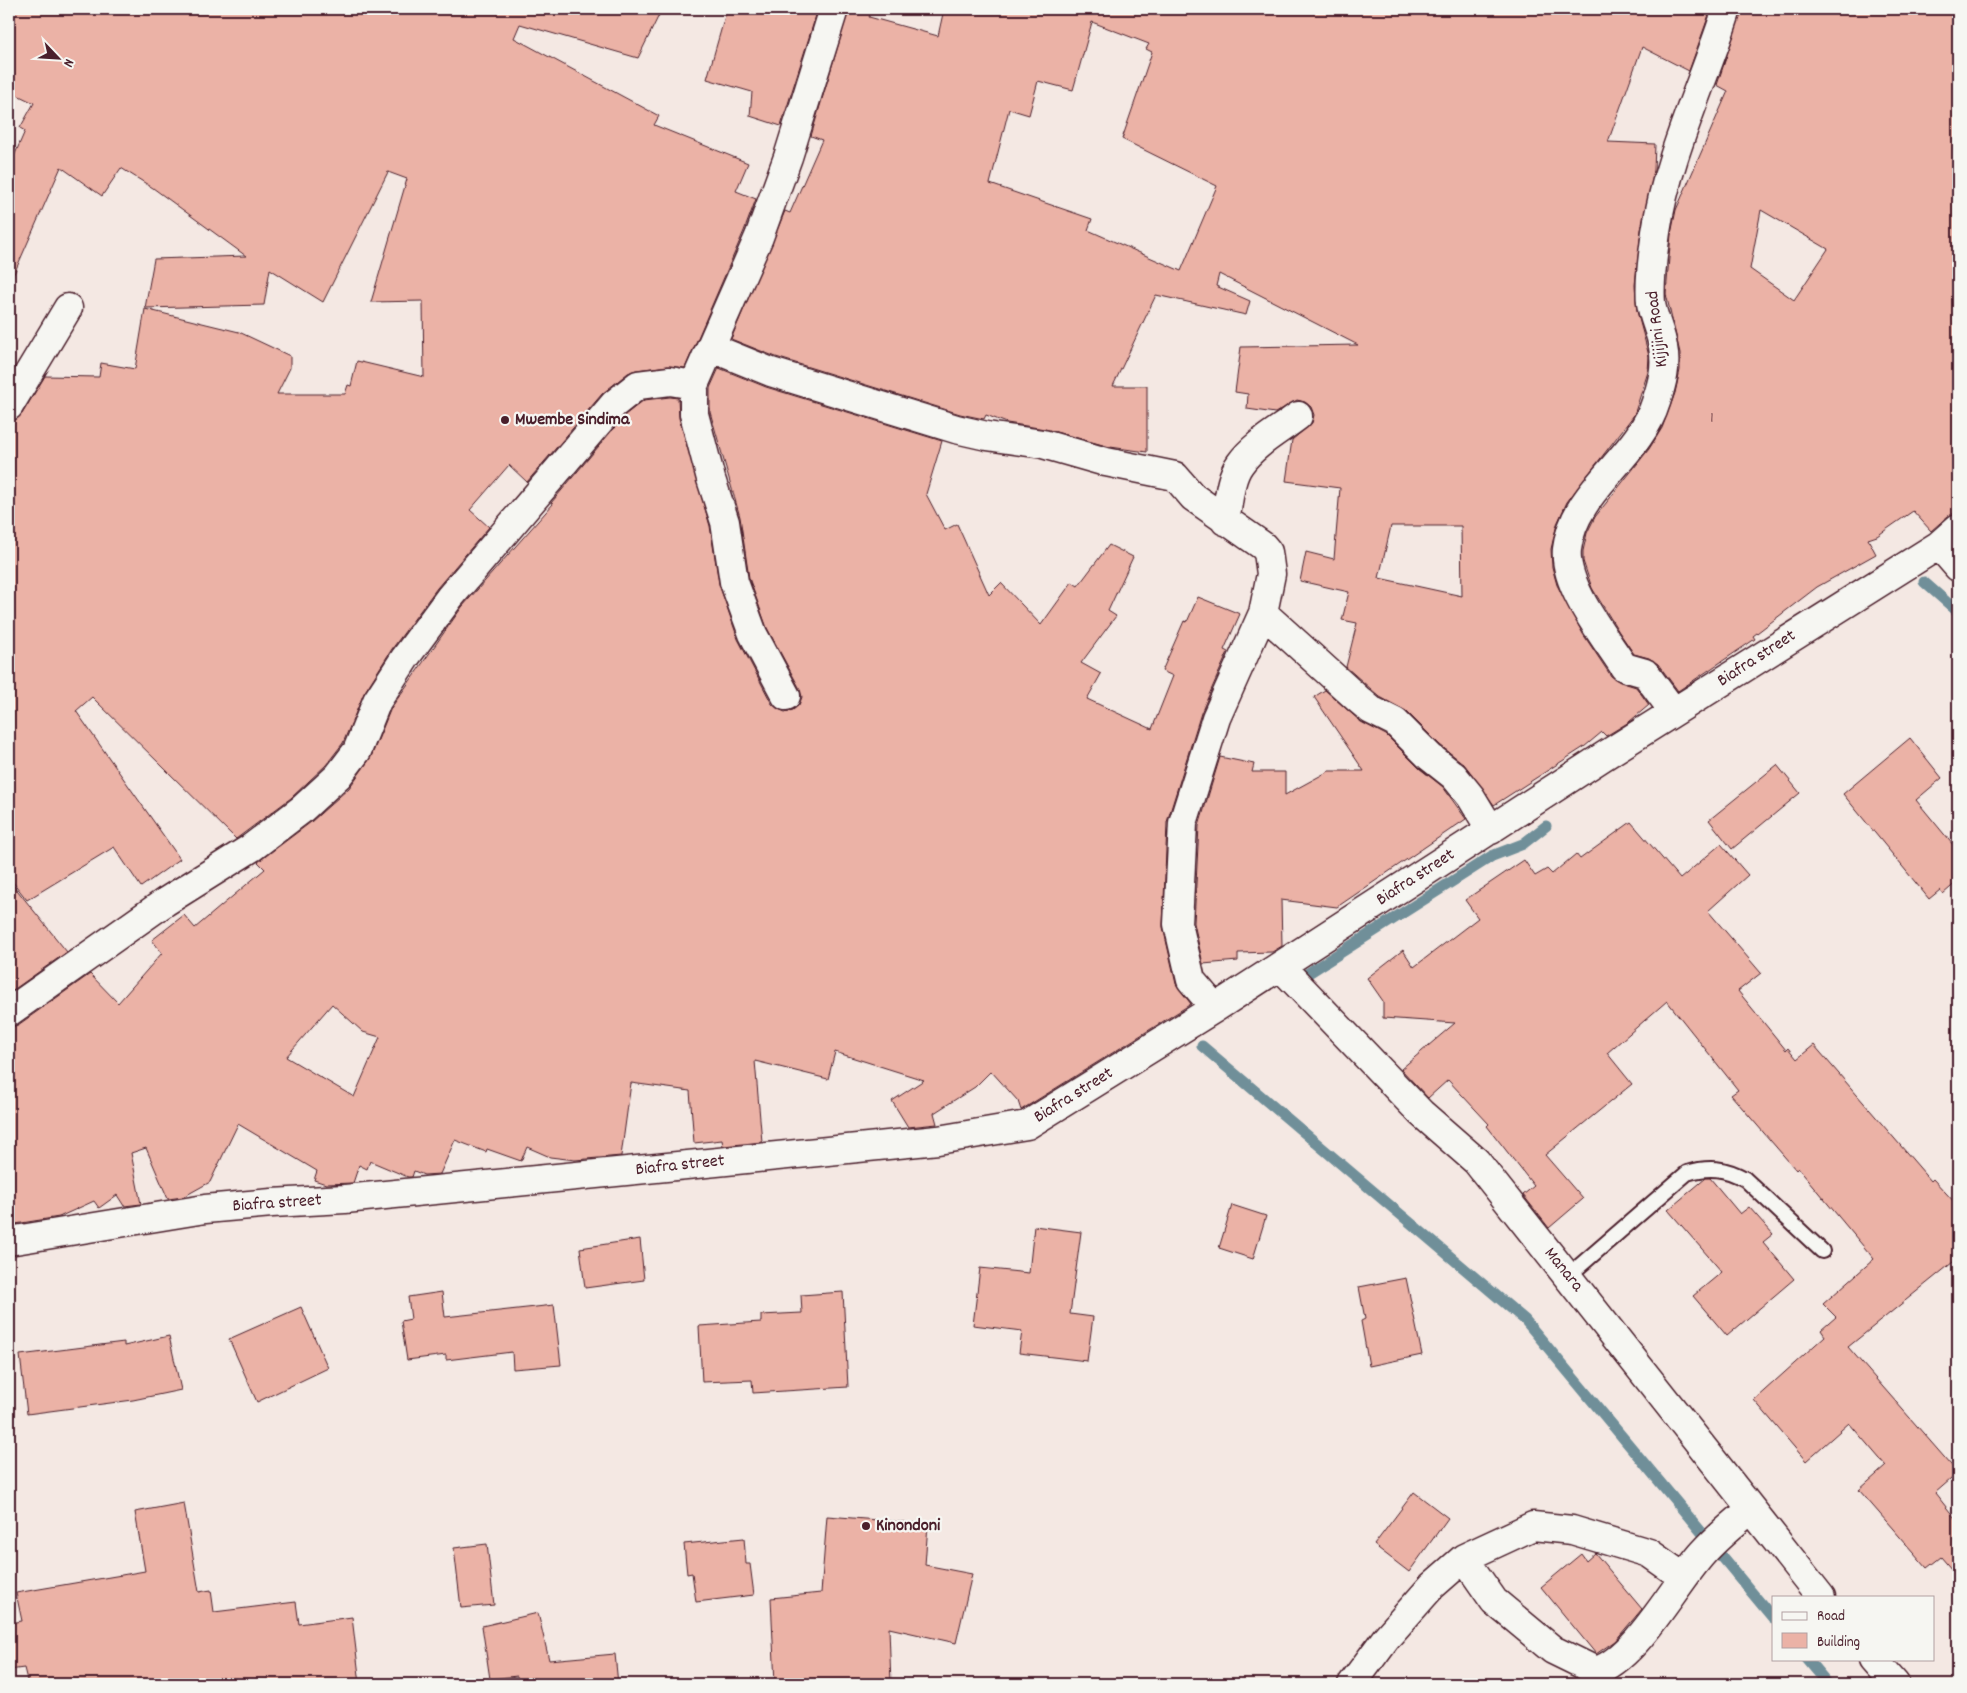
<svg xmlns="http://www.w3.org/2000/svg" width="1967" height="1693" font-family="Dekko,sans-serif">
<rect width="100%" height="100%" fill="#f4e8e3"/>
<filter id="ink" filterUnits="userSpaceOnUse"><feTurbulence type="fractalNoise" baseFrequency=".02" numOctaves="2"/><feDisplacementMap in="SourceGraphic" scale="10" xChannelSelector="R" yChannelSelector="G"/><feConvolveMatrix kernelMatrix="1 2 1 2 8 2 1 2 1" color-interpolation-filters="sRGB"/></filter>
<g filter="url(#ink)">
<g fill="none" stroke-linecap="round" stroke-linejoin="round">
<!-- stream -->
<path stroke="#6f8f99" stroke-width="11" d="M1924,582L1958,612
M1307,974L1492,856L1523,844L1546,826
M1202,1046L1525,1320L1773,1618
M1807,1659L1828,1684"/>
</g>
<!-- building -->
<path fill="#ebb2a6" stroke="#4a1f2b" fill-rule="evenodd" d="M9,9H662L638,58L520,24L514,38L659,116L654,125L748,163L736,191L756,199L744,231L685,368L668,366L636,370L628,373L602,394L527,482L509,465L470,510L489,527L437,588L392,649L364,693L343,743L326,765L291,798L236,839L92,697L76,711L180,859L141,887L114,847L27,900L9,877V422L17,419L22,414L45,376L99,377L101,363L135,369L145,309L239,332L290,356V368L277,394H345L348,385L351,386L357,361L424,377L423,301L371,302L407,179L388,172L323,302L270,269L264,305L145,308L154,259L246,256L153,188L121,168L102,196L61,167L9,285V168L25,131L20,128L34,103L9,91Z
M727,9H818L781,126L750,116L752,92L707,79Z
M849,9H872L869,17L938,36L944,9H1711L1689,71L1642,47L1608,142L1655,144L1654,171L1641,230L1635,285L1637,311L1649,356L1648,372L1634,415L1567,502L1557,524L1551,549L1552,567L1557,585L1583,634L1611,676L1620,682L1636,687L1649,705L1629,722L1606,736L1602,732L1584,747L1494,805L1464,764L1440,745L1406,711L1380,697L1346,667L1357,623L1342,620L1349,592L1300,581L1306,552L1334,559L1340,488L1286,481L1292,440L1312,423L1314,415L1311,407L1305,402L1297,400L1275,413L1247,409L1248,394L1235,392L1241,347L1358,345L1219,274L1216,286L1250,301L1246,315L1156,295L1113,386H1147V452L1110,447L1045,429L1007,423L986,415L984,419L960,414L776,357L731,339L785,211L790,213L822,140L811,136ZM1092,22L1149,44L1146,49L1152,52L1122,139L1217,186L1181,271L1088,230L1092,219L990,184L1009,109L1029,115L1038,81L1073,90ZM1391,526H1461L1462,596L1379,578Z
M1742,9H1958V513L1948,516L1931,531L1913,511L1877,536L1868,539L1876,554L1817,587L1753,636L1755,639L1678,691L1658,664L1649,658L1634,654L1619,632L1592,588L1583,561V551L1587,533L1595,517L1649,449L1662,428L1675,393L1680,370V353L1666,294L1671,234L1676,210L1728,91L1717,85ZM1761,210L1828,249L1794,300L1750,269Z
M719,368L766,387L942,441L926,494L945,530L957,524L989,595L1001,583L1041,625L1072,582L1078,586L1109,545L1133,557L1108,611L1116,616L1081,663L1101,674L1087,699L1152,729L1173,676L1162,671L1184,621L1187,622L1198,597L1240,614L1224,650L1228,652L1201,713L1167,822L1163,927L1176,984L1191,1004L1021,1110L1018,1101L991,1071L975,1087L934,1113L937,1124L908,1127L892,1101L924,1080L835,1052L828,1079L755,1061L762,1142L723,1146L722,1140L694,1143L690,1091L631,1083L621,1156L575,1160L550,1157L527,1147L521,1161L487,1149L486,1152L455,1140L440,1174L424,1175L414,1171L412,1177H408L370,1161L367,1169L359,1165L353,1183L326,1184L314,1180L317,1171L238,1124L210,1182L183,1197L168,1199L146,1148L131,1153L141,1204L124,1206L117,1195L99,1208L94,1201L59,1217L9,1225V1027L18,1025L90,974L118,1003L162,953L152,940L184,915L195,928L265,869L258,862L311,822L349,788L371,757L391,708L462,607L553,504L551,503L625,415L644,400L670,397L678,398L679,418L710,526L719,584L738,639L772,704L778,709L785,712L793,710L799,705L802,697L800,689L767,628L749,578L740,517L710,412V388ZM332,1004L363,1032L380,1037L354,1097L286,1057Z
M1325,690L1361,722L1386,735L1419,768L1443,787L1466,819L1337,907L1281,900L1282,946L1272,952L1238,953V961L1203,964L1194,923L1199,826L1220,757L1254,764L1252,772H1285V795L1329,771H1364L1314,697Z
M1910,738L1942,778L1916,800L1958,851V881L1943,894L1940,890L1929,899L1843,794Z
M1777,765L1800,793L1732,849L1709,820Z
M1631,822L1680,879L1721,844L1748,875L1708,911L1761,973L1738,991L1786,1050L1788,1048L1797,1059L1814,1045L1931,1181L1933,1179L1958,1206V1258L1848,1347L1958,1473L1935,1493L1958,1522V1577L1941,1557L1927,1568L1859,1490L1886,1466L1849,1423L1806,1461L1754,1400L1825,1336L1821,1330L1836,1317L1823,1304L1874,1259L1798,1168L1796,1170L1731,1095L1738,1090L1667,1001L1607,1053L1632,1084L1545,1155L1583,1199L1549,1228L1523,1195L1534,1186L1487,1126L1489,1124L1448,1080L1428,1098L1401,1069L1455,1023L1383,1018V1001L1367,978L1403,950L1414,967L1478,918L1465,900L1524,860L1535,876L1547,869L1552,874L1576,854L1580,859Z
M9,880L67,952L9,993Z
M1706,1178H1710L1740,1214L1749,1207L1773,1234L1763,1242L1794,1279L1727,1336L1693,1296L1722,1272L1668,1210Z
M1232,1205L1266,1216L1253,1259L1219,1248Z
M1034,1226L1081,1232L1070,1314L1093,1317L1087,1361L1019,1353L1022,1331L973,1325L980,1268L1029,1273Z
M640,1239L644,1280L585,1288L580,1248Z
M1406,1278L1422,1355L1369,1366L1361,1321L1365,1319L1359,1287Z
M442,1292L445,1317L554,1305L561,1365L513,1369L512,1352L446,1360V1355L407,1360L401,1321L411,1319L408,1297Z
M843,1292L848,1387L753,1393L752,1380L702,1382L699,1326L761,1322V1315L802,1313L801,1295Z
M301,1307L328,1368L257,1402L229,1339Z
M169,1336L181,1390L133,1400L27,1414L20,1355L124,1342V1346Z
M1414,1492L1448,1518L1409,1572L1374,1545Z
M184,1503L199,1592L211,1590L214,1612L296,1602L299,1624L352,1617L360,1684H28L24,1668L9,1670V1623L22,1621L16,1593L145,1571L135,1512Z
M827,1516L928,1524L925,1565L972,1574L956,1643L889,1628L891,1684H775L771,1598L821,1593Z
M744,1538L746,1564H750L754,1595L696,1602L692,1573L687,1574L684,1544Z
M487,1544L494,1605L461,1608L454,1548Z
M1595,1553L1642,1609L1615,1641L1596,1654L1541,1587L1581,1554L1586,1561Z
M538,1613L549,1660L615,1654L618,1684H518L517,1676L490,1679L482,1626Z"/>
<g fill="none" stroke-linecap="round" stroke-linejoin="round">
<!-- lane casing -->
<g stroke="#4a1f2b" stroke-width="18">
<path id="lane" d="M1568,1276L1687,1173C1709,1166 1725,1168 1745,1179L1822,1251"/>
</g>
<!-- street casing -->
<g stroke="#4a1f2b" stroke-width="31">
<path id="street" d="M712,348L771,372L956,429L987,436L1043,444L1106,462L1175,476L1193,497L1263,546L1268,552L1271,574L1263,613L1216,718L1183,823L1178,924L1191,980L1215,1008
M9,406L68,308
M1225,521C1229,503 1229,479 1240,464C1254,444 1280,430 1298,416
M1939,545L1958,567
M1263,613L1358,699L1371,710L1395,722L1430,757L1454,776L1471,797L1491,830
M786,696L753,634L734,582L725,522L711,479L694,414V385L759,237L788,157L834,9
M1674,712L1645,673L1624,667C1605,637 1563,586 1567,549C1574,489 1639,458 1656,402C1662,384 1667,366 1663,347C1661,332 1653,318 1651,303C1649,281 1653,254 1656,232C1667,156 1704,82 1727,9
M1280,966L1421,1113L1476,1161L1821,1597
M9,1012L165,902L251,848L301,810L338,776L357,751L377,701L405,658L450,597L614,404L638,385L670,381L694,385
M9,1241L205,1209L272,1203L345,1199L938,1140L1027,1125L1215,1008L1604,756L1939,545L1958,528
M1464,1558L1494,1601L1553,1650L1596,1671C1636,1659 1674,1585 1703,1553C1717,1537 1735,1523 1751,1509
M1873,1659L1895,1684
M1352,1684L1386,1638L1432,1586L1464,1558L1533,1526L1572,1530L1649,1553L1683,1577"/>
</g>
<!-- lane -->
<use href="#lane" stroke="#f6f6f2" stroke-width="14"/>
<!-- street -->
<use href="#street" stroke="#f6f6f2" stroke-width="28"/>
</g>
</g>
<!-- markers -->
<g fill="#4a1f2b" stroke="#f6f6f2" stroke-width="2">
<circle cx="505" cy="420" r="5"/>
<circle cx="866" cy="1526" r="5"/>
</g>
<g text-anchor="middle" dominant-baseline="central" stroke-width="4.5" stroke-linejoin="round" paint-order="stroke">
<!-- number labels -->
<g font-size="15" fill="#72444a">
<text x="1712" y="419">1</text>
</g>
<!-- street labels -->
<g font-size="18" fill="#4a1f2b" stroke="#f6f6f2">
<text transform="translate(1658 329) rotate(-97)">Kijijini Road</text>
<text transform="translate(1757 659) rotate(-33)">Biafra street</text>
<text transform="translate(1416 878) rotate(-33)">Biafra street</text>
<text transform="translate(1074 1096) rotate(-32)">Biafra street</text>
<text transform="translate(680 1166) rotate(-6)">Biafra street</text>
<text transform="translate(277 1204) rotate(-4)">Biafra street</text>
<text transform="translate(1563 1270) rotate(51)">Manara</text>
</g>
<!-- poi labels -->
<g font-size="18" font-weight="bold" fill="#4a1f2b" stroke="#f6f6f2" text-anchor="start">
<text x="515" y="420">Mwembe Sindima</text>
<text x="876" y="1526">Kinondoni</text>
</g>
</g>
<!-- margin -->
<rect width="1967" height="1693" fill="none" stroke="#f6f6f2" stroke-width="30"/>
<rect x="15" y="15" width="1937" height="1663" fill="none" stroke="#4a1f2b" stroke-width="2" filter="url(#ink)"/>
<!-- legend -->
<rect x="1772" y="1596" width="162" height="65" fill="#f6f6f2" stroke="#b1a0a2"/>
<rect x="1782" y="1612" width="25" height="8" fill="#f6f6f2" stroke="#b1a0a2"/>
<text x="1817" y="1620" font-size="15" fill="#4a1f2b">Road</text>
<rect x="1782" y="1633" width="25" height="15" fill="#ebb2a6" stroke="#b1a0a2"/>
<text x="1817" y="1646" font-size="15" fill="#4a1f2b">Building</text>
<!-- north arrow -->
<g transform="translate(58 58) rotate(115)" stroke="#f6f6f2" stroke-width="4" paint-order="stroke">
<path d="M0-4L9 19L0 12L-9 19Z" fill="#4a1f2b"/>
<text y="-8" font-size="14" font-weight="bold" text-anchor="middle" fill="#4a1f2b">N</text>
</g>
</svg>
